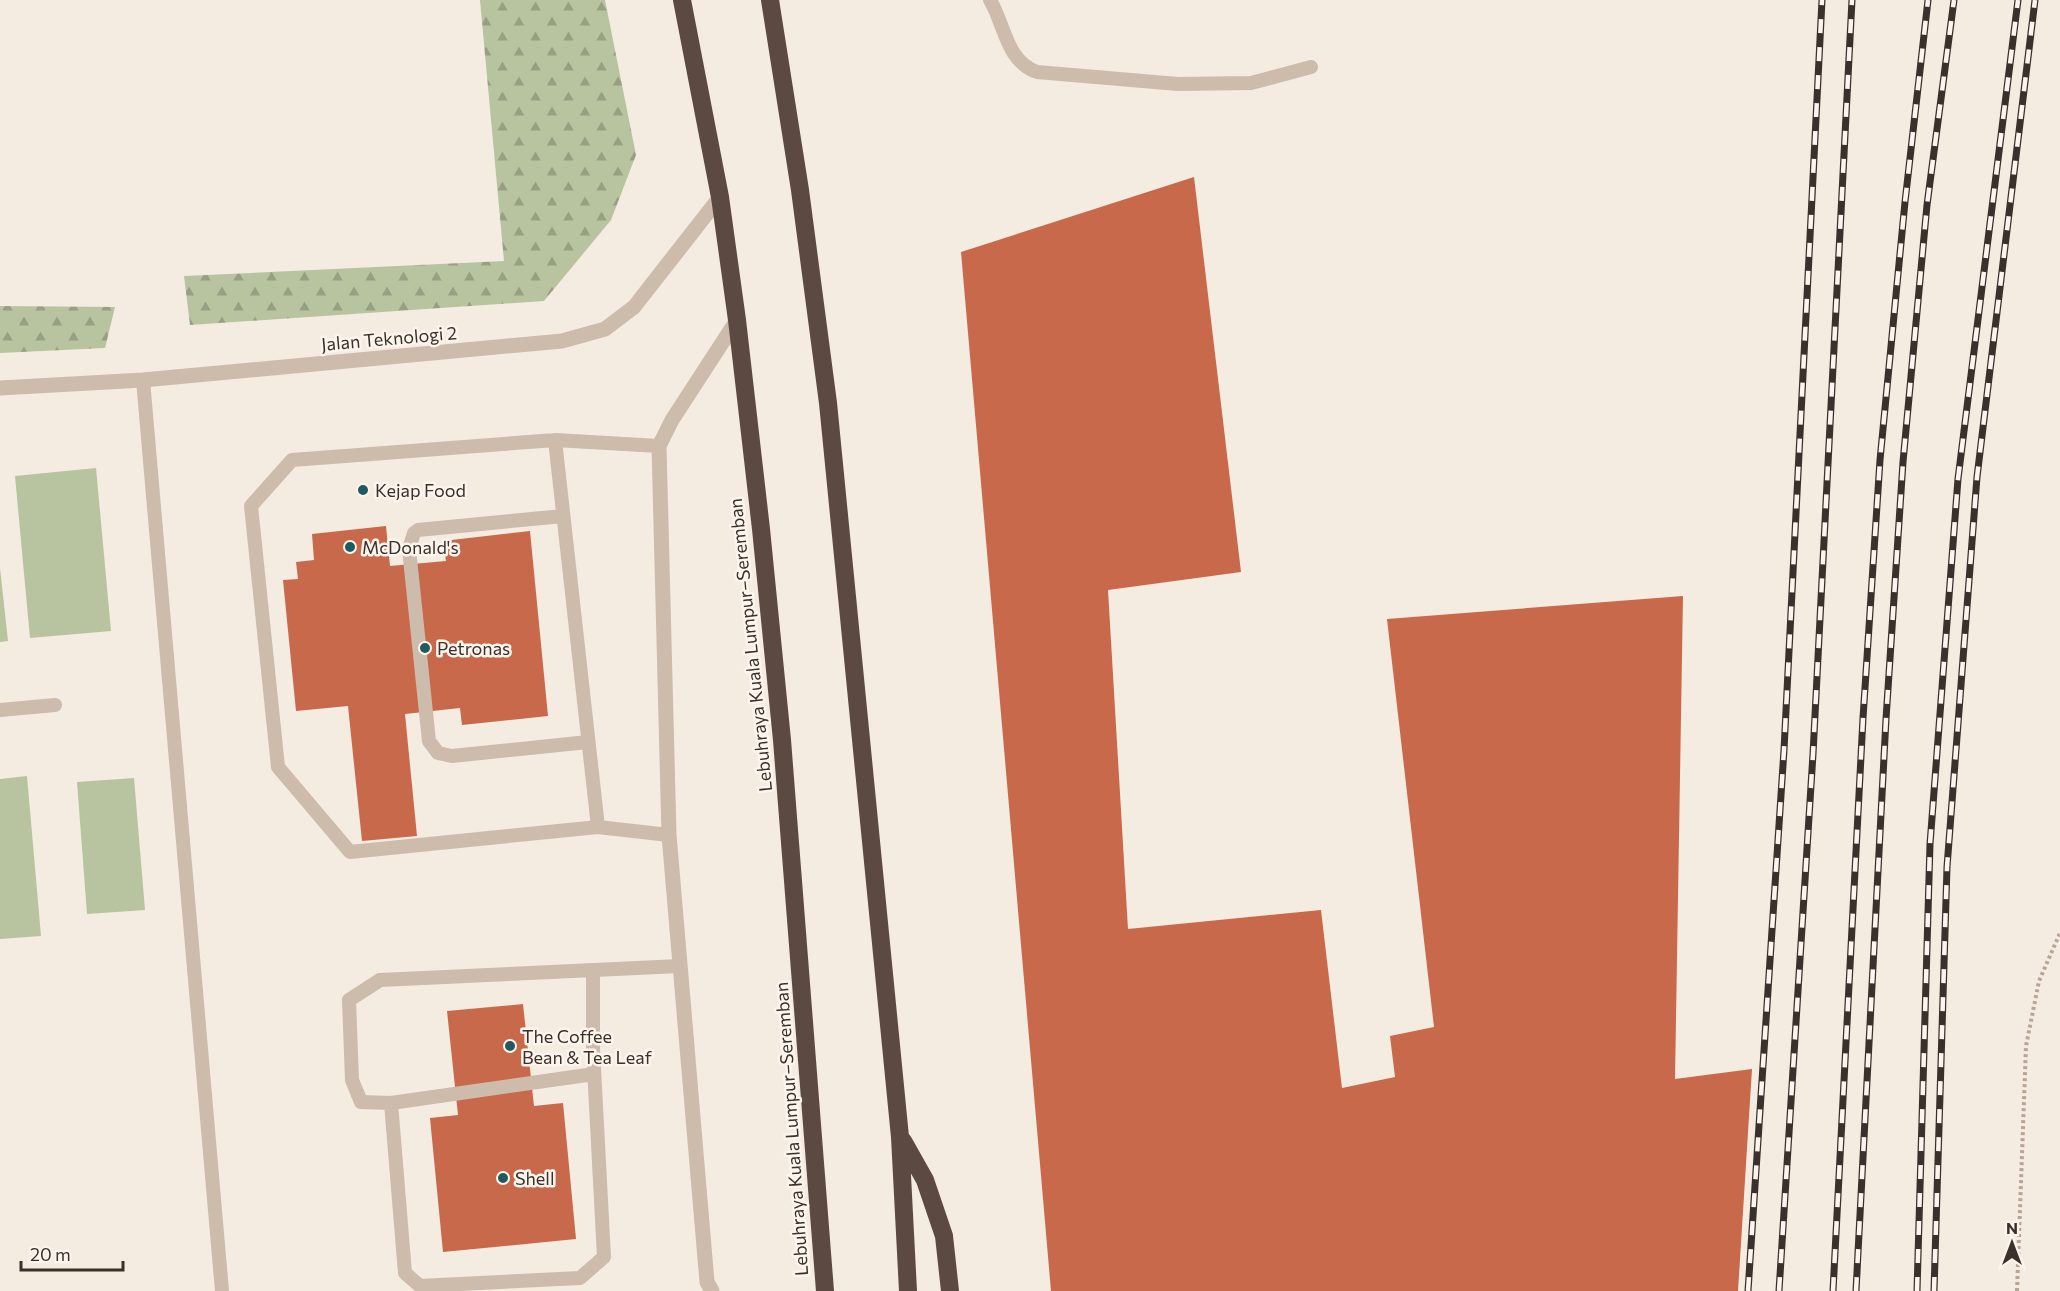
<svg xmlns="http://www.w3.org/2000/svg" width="2060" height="1291" font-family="Commissioner,sans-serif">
<defs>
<pattern id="forest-firs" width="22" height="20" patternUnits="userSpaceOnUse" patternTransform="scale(1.5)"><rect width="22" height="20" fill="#b8c4a0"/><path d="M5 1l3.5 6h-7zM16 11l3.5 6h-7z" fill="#97a083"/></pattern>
</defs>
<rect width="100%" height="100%" fill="#f4ebe1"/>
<!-- forest -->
<path fill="url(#forest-firs)" d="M480,0H605L636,155L611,220L544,301L190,325L184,276L504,261Z
M0,306L115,307L105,348L0,353Z"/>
<!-- pitch -->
<path fill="#b8c4a0" d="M96,468L111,631L30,638L15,476Z
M0,568L8,641L0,642Z
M27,776L41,936L0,939V779Z
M134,778L145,910L87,914L77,782Z"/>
<!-- building -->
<path fill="#c8694b" d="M1194,177L1241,572L1108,590L1128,929L1321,910L1342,1088L1395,1077L1390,1036L1434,1027L1387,619L1683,596L1675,1079L1752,1069L1738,1291H1051L961,252Z
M386,526L390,566L446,561L443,541L530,531L548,716L462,725L460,708L405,714L417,836L362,841L348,706L296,711L283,580L298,579L296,562L314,560L312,534Z
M523,1004L534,1106L563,1103L576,1239L443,1252L430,1118L458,1115L447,1011Z"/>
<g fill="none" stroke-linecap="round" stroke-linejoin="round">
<!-- path -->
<path stroke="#b9a596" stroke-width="4" stroke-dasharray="3 3" stroke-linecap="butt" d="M2017,1291L2026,1046L2039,981L2060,933"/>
<!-- lane -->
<path stroke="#cdbbac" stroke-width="14" d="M990,0C1005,25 1006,61 1037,72L1178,84L1251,83L1311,67
M143,380L222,1291
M555,440L598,827L350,852L278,767L251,506L292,460L555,440L659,446
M563,516L418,530L414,533L409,549L429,741L438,753L452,756L588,742
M0,710L55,705
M598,827L669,835
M593,971V1049L604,1257L580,1278L420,1286L405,1273L391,1103L361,1102L352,1080L349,1000L380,980L680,966
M391,1103L594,1074"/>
<!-- street -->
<path stroke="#cdbbac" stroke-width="15" d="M0,388L143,380L562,341L605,329L634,307L720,197
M712,1291L707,1282L669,835L659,446L672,420L737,320"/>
<!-- highway -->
<path stroke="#5c4a42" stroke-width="18" d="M682,0L720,197L737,320L761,529L782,740L825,1291
M770,0L800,190L828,403L900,1137L908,1291
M903,1141L925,1180L944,1236L950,1291"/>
<!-- rail casing -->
<g stroke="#3b302b" stroke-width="7">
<path id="rail" d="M1748,1291L1784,750L1822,0
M1779,1291L1813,754L1852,0
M1833,1291L1863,718L1880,460L1905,202L1928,0
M1856,1291L1886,719L1903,462L1927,205L1954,0
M1917,1291L1930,844L1958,479L2018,0
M1934,1291L1947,867L1977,477L2035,0"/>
</g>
<!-- rail -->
<use href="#rail" stroke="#fbf5ee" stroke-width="4.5" stroke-dasharray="14" stroke-linecap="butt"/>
</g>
<!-- markers -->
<g fill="#1f5a5e" stroke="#fbf5ee" stroke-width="2">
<circle cx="363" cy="490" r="6"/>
<circle cx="350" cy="547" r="6"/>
<circle cx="425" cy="648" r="6"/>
<circle cx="510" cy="1046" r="6"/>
<circle cx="503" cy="1178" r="6"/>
</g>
<g text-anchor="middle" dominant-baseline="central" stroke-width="5" stroke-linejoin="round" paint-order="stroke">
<!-- street labels -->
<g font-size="18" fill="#3b302b" stroke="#fbf5ee">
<text transform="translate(389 338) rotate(-5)">Jalan Teknologi 2</text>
<text transform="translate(750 645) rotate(-96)">Lebuhraya Kuala Lumpur–Seremban</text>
<text transform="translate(791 1129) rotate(-94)">Lebuhraya Kuala Lumpur–Seremban</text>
</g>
<!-- poi labels -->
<g font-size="18" fill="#3b302b" stroke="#fbf5ee" text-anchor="start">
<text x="375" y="490">Kejap Food</text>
<text x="362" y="547">McDonald's</text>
<text x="437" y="648">Petronas</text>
<text x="522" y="1036">The Coffee<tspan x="522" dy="21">Bean &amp; Tea Leaf</tspan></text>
<text x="515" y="1178">Shell</text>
</g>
</g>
<!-- north arrow -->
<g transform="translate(2012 1243)" stroke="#fbf5ee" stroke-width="4.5" paint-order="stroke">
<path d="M0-4.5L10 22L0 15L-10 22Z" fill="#3b302b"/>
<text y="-9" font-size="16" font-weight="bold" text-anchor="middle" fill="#3b302b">N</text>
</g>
<!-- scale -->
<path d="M21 1261v9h102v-9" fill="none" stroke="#3b302b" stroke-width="3"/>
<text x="30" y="1261" font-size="18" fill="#3b302b" stroke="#fbf5ee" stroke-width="4.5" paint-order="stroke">20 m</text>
</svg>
